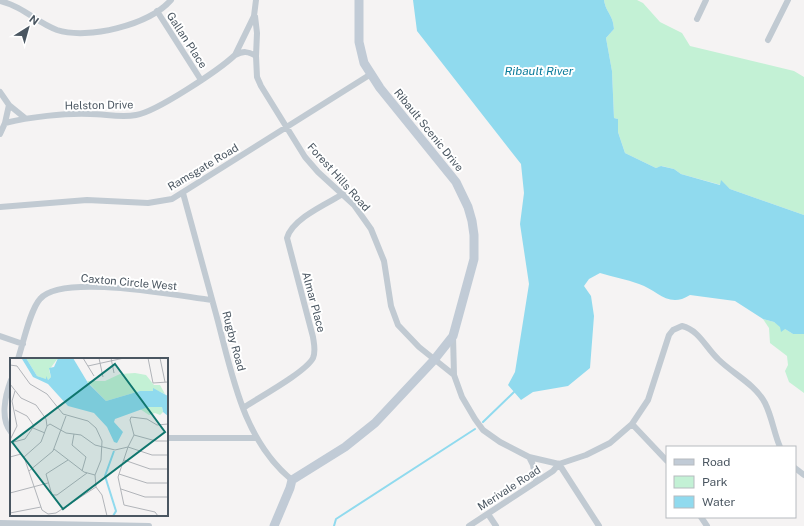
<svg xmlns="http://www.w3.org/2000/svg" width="804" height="526" font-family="'Public Sans',sans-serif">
<rect width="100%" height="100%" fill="#f5f3f3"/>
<!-- green -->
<path fill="#c3f1d5" d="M604,0H637L643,3L660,22L682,33L690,46L794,71L804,77V215L730,189L721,181V185L681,174L674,169L662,166L656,168L625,153L618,132V119L614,118L612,71L606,38L614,29C613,14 606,13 604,0Z
M763,319L774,322L793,334H804V393L789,382L785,371L788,365L787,356L770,343L769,328Z"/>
<!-- water -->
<path fill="#90daee" d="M413,0H604C606,13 613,14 614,29L606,38L612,71L614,118L618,119V132L625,153L656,168L661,166L674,169L681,174L720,185L721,180L730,189L804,215V334H793L785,329L781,332L780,327L774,322L763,319L735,301L690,295C668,309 658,290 639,284C626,279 613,277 600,273L589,279L584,286L591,296L594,316L590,368L568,386L533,392L521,400L508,385L515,372L529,284L520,224L524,193L521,164L417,31Z"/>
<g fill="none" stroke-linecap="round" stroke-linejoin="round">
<!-- stream -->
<path stroke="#90daee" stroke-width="2" d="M483,422L514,392
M334,526L336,519L475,429"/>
<!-- street -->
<path stroke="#c1cad2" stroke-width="6" d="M256,0L254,16L235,55C243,51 248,51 256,56L257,77L261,86L305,157L318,172L354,205L371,229L384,261L391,306L398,325L419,347L454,375L462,397L475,419L483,430L500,442L529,457L559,464L586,455L610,443L632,424L648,400L669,335L673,330L682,326C699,330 706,348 718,359C733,374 755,384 765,403C772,417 774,433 780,447
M0,1C24,7 37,23 57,30C88,40 149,25 171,0
M157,11L201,80
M255,16L257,33L256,56
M697,19L706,0
M768,40L788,0
M0,92L9,105L5,123L0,134
M9,105L25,118
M5,123C29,117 65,113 90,114C105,114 121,118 136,115C156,112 219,70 235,55
M183,193C194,233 205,274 216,314C232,373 242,439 292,480
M0,207L87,200L148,203L172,199L371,74
M0,336L23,344
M453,336L454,375
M18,359C23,344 30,310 40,299C62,273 178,296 212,300
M11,380C5,396 0,419 11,432
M243,408C258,398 306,372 313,358C316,351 314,344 313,337L287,238C292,219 326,204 343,194
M632,424L667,461
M167,438H256
M529,457L533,465L536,481
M795,468L804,475
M488,514L496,526
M701,517L707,526
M0,523L149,526
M469,526L553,471L559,464L599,526"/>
<!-- secondary -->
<path stroke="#c1cbd6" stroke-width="9" d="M274,526L290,488L292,480L345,447L375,423L434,360L453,336L474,259V235L472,221L468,207L456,182L380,88L364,63L359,42V0"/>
</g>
<g text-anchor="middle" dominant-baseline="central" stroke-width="4" stroke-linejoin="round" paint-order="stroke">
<!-- street labels -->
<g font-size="11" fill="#4a5661" stroke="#fff">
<text transform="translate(187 40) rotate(57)">Gallan Place</text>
<text transform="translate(99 105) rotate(-1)">Helston Drive</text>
<text transform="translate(429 130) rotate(51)">Ribault Scenic Drive</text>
<text transform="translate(203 167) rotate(-31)">Ramsgate Road</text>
<text transform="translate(339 177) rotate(48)">Forest Hills Road</text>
<text transform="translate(129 282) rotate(5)">Caxton Circle West</text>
<text transform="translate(314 302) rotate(75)">Almar Place</text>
<text transform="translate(234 341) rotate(75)">Rugby Road</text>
<text transform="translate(509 488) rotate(-33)">Merivale Road</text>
</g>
<!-- water labels -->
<g font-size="12" font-style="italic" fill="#0c7c9b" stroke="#fff">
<text x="539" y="71">Ribault River</text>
</g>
</g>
<!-- overview -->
<g transform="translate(10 358)">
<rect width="158" height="158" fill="#f5f3f3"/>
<path d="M16,0H48L39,12L41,19L38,22L27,18ZM125,15L136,17L144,27H150L155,36L143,31V33H130L96,43L77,23H95L110,16ZM138,49H152L153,54L150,57L145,55L139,57L130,51Z" fill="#c3f1d5"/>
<path d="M16,0L27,18L36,21V18L38,22L41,19L39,10L44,9L48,0H63L78,25L96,43L130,33H143V30L158,38V58L153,54L152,49H138L105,61L104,64L113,74L107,85L104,84L97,69L84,55L58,48L38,26L23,19L12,1Z" fill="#90daee"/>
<path fill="none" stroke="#90daee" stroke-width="2" d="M103,158L106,153L95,118L104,93"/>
<path fill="none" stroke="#b1b4b9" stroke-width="1" d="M73,0L84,18M89,0L93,19M101,0L104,15M138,0L143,25L158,24M150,0L155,24M0,7L7,8L20,26L37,36L53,56L78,63L86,70L92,83L91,102L85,117L86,129M78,8L114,0M0,26L11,40L26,47L36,61L37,68L40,66L56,75L71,77L85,87L105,92L118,89L124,77L120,62L121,59L137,61L147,67L158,66M23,70L35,75M64,76L62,87L76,99L72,113M124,77L146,83H158M0,82L7,68L2,43L5,33M0,85L15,81L24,68L17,58L5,52M44,91L74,114L85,117M0,99L11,96L14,99M14,99L32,152L38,156L46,155L86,129M14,99L31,84L37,68M58,102L36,116L42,137H47L77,115M114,102L140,111H158M19,113L43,93L56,58M109,116L137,125H158M86,129L92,137L97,158M111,131L135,139H158M0,135L38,125M0,155L31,149M148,158L145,154L114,147L108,119L118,89L142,97H158"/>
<path fill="#0f766e" fill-opacity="0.15" stroke="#0f766e" stroke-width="2" d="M105,6L155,74L53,151L2,84Z"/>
<rect width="158" height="158" fill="none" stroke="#4a5661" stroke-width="2"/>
</g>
<!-- legend -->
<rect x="666" y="446" width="130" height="72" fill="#ffffff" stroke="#b7bbc0"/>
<rect x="674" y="459" width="20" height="6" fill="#c1cbd6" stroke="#b7bbc0"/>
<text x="702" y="466" font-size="12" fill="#4a5661">Road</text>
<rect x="674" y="476" width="20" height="12" fill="#c3f1d5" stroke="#b7bbc0"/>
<text x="702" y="486" font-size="12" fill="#4a5661">Park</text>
<rect x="674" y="496" width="20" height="12" fill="#90daee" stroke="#b7bbc0"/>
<text x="702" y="506" font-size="12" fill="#4a5661">Water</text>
<!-- north arrow -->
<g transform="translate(28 28) rotate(37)" stroke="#ffffff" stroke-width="3" paint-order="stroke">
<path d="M0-3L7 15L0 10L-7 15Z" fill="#4a5661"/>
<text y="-6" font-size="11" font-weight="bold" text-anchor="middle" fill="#4a5661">N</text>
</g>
</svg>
